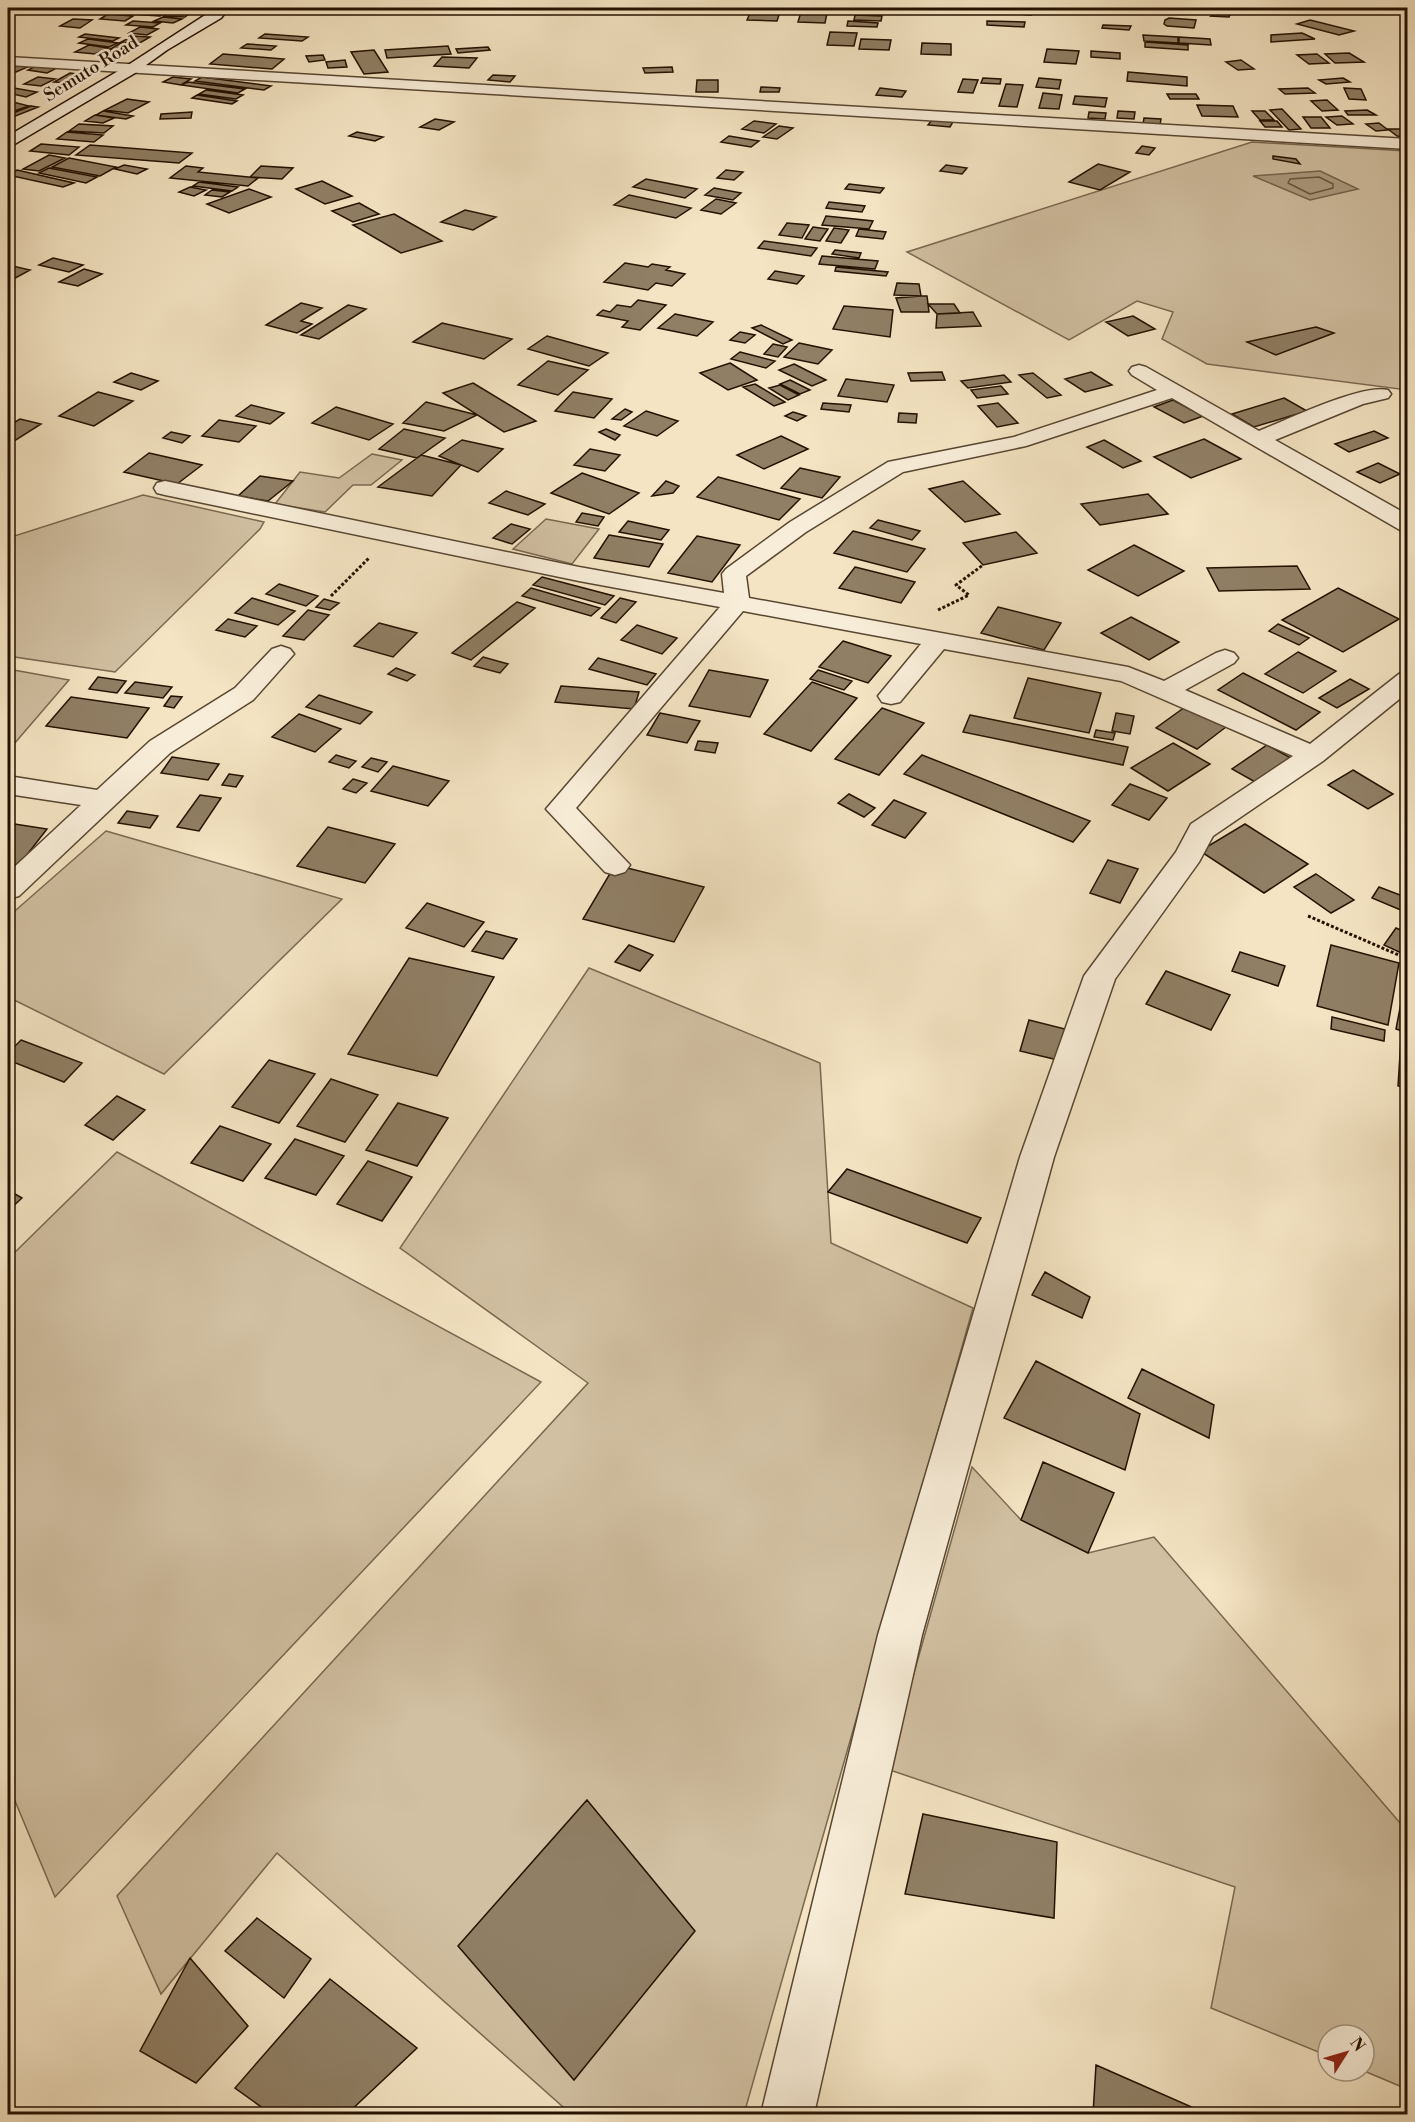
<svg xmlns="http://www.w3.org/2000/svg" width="1415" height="2122" font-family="'Libre Bodoni',serif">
<rect width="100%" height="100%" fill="#f4e4c3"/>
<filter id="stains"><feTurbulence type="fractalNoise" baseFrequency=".00333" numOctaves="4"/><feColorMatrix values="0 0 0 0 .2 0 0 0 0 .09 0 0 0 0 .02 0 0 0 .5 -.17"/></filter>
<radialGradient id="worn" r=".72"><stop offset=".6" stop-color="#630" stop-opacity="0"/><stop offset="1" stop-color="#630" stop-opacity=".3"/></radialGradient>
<!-- green -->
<path fill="#d1c0a2" stroke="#7a6851" stroke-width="1.5" d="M1252,142L1407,151V390L1207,364L1162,339L1173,312L1137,301L1069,340L907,252Z
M372,454L402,460L371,485H353L325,512L275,504L300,472L339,478Z
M143,495L264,522L260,529L115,672L8,656V538Z
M546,519L599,529L572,564L513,549Z
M8,669L69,680L8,751Z
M106,831L342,899L164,1074L8,997V917Z
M589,968L820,1063L831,1243L973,1308L744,2114H571L277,1853L161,1994L117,1896L588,1383L400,1248Z
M117,1152L541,1382L55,1897L8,1784V1259Z
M972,1467L1021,1520L1088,1553L1154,1537L1407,1831V2089L1364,2071V2035H1328V2056L1211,2008L1235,1887L887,1769Z"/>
<!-- water -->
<path fill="#ad9c81" stroke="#76644d" stroke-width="1.5" d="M1320,171L1358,189L1310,200L1253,176Z"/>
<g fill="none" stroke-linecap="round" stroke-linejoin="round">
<!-- shore -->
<path stroke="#685640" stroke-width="1.5" d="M1319,177L1333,184V188L1310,194L1288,183L1290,179Z"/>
</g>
<!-- building -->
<path fill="#907f65" stroke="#241100" stroke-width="1.5" d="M124,8L169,10L165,13L120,11Z
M863,8H887L886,14L861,13Z
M1002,8H1006L1033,9L1031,15L1000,13Z
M1214,8H1233L1229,17L1211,16L1215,13L1208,12Z
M172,10L193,11L185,17L164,16Z
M113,11L164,14L160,16L110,13Z
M751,11L780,12L777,21L747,20Z
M801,12L827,13L825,23L798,22Z
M108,14L133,16L125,21L100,19Z
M855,15L882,16L881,21L854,20Z
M163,17L182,19L173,23L154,21Z
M1169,18L1196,20L1194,28L1167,26L1164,24L1165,20Z
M73,19L92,20L80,28L60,26Z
M1310,20L1354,31L1339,35L1297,24Z
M133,21L160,23L153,27L126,25Z
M848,21L878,23L877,27L847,26Z
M987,21L1025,22L1024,27L987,25Z
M1103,25L1131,26L1129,30L1102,28Z
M140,27L158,29L147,35L129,33Z
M830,32L857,33L854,46L827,45Z
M1302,33L1315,39L1271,42V35Z
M85,34L119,38L113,41L79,37Z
M265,34L308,37L302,41L259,38Z
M1143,35L1178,37V43L1144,41Z
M133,36L150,37L138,44L121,42Z
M1179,37L1210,39L1211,45L1179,43Z
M88,39L118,43L109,47L79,43Z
M861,39L891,40L889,50L859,49Z
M1145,42L1188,45V50L1145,47Z
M121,43L136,45L125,51L110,49Z
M922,43L951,44V55L921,54Z
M247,44L276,46L271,50L241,48Z
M89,45L108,48L95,54L75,52Z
M448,46L451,54L387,58L385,50Z
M488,47L490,50L458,53L456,49Z
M1047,49L1079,51L1076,64L1044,62Z
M374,50L388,72L364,74L351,52Z
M111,51L126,53L116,59L100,57Z
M1091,51L1120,53V59L1091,57Z
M1349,53L1364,62L1335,63L1325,54Z
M223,54L284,59L272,69L210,64Z
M1317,54L1329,63L1309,64L1297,55Z
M323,55L325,60L309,62L306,56Z
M442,57L477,58L469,68L434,66Z
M345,60L347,67L328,68L326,62Z
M1241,60L1254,69L1238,70L1226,62Z
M8,63L30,66L16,72L8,71Z
M38,65L57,68L47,73L28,70Z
M672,67L673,72L645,73L643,68Z
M1128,72L1187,77V86L1127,81Z
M70,73L83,75L67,83L54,82Z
M493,75L515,76L510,82L488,80Z
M38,77L55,79L41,86L24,84Z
M173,77L191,79L181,85L163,82Z
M202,77L271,86L264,90L195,81Z
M983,78L1001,79L1000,84L981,83Z
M1039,78L1061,80L1059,89L1036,87Z
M1343,78L1350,82L1326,84L1319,80Z
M963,79L978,80L973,93L958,92Z
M697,80H718V92H696Z
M188,82L245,89L238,93L181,85Z
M1006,84L1023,85L1017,107L999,106Z
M761,87L780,88L779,92H760Z
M14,88L37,92L26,97L8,93V90Z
M880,88L906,91L902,97L876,95Z
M1308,88L1315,93L1285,94L1279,89Z
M1344,88L1361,89L1366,100L1349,99Z
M206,90L243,95L236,99L199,94Z
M1043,93L1062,95L1059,109L1039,108Z
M1167,94H1196L1199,99H1170Z
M197,95L237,101L232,104L192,98Z
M1075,96L1107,98L1105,107L1073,104Z
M127,99L149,102L128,113L105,110Z
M1327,100L1338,110L1322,111L1311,101Z
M13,102L29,106L14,111L8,110V104Z
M1197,105L1233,106L1238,117L1202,116Z
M31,106L38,107L8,119V115Z
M1282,109L1301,129L1289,130L1270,110Z
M1367,110L1376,115H1348L1345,111Z
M103,111L133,116L126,119L96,115Z
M1118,111L1135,112L1134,119L1117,118Z
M1252,111H1265L1274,120H1260Z
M192,112L191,118L160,119L161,114Z
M1089,112L1106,113L1105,119L1088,118Z
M95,115L114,118L103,123L85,121Z
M1342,116L1353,124L1337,125L1326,117Z
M1303,117H1321L1330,128H1311Z
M1144,118L1161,119L1160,125L1143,124Z
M435,119L454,122L439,130L420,127Z
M932,120L953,122L950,127L928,125Z
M754,121L776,124L764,133L742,129Z
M1260,121H1277L1282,127H1265Z
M1379,123L1388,130L1376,131L1366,124Z
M79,124L113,126L104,133L69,131Z
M779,126L793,128L777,139L763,137Z
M1388,129H1408V137L1397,136Z
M67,132L103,135L94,142L57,139Z
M357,132L383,137L375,141L349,136Z
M729,136L759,141L751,147L721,142Z
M41,144L79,147L69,155L30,151Z
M90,145L192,153L179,163L76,155Z
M1142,146L1155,148L1149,155L1136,153Z
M49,155L65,158L39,171L23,169Z
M1273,156L1296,159L1300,164L1273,159Z
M69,158L116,167L100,176L52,167Z
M1098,164L1130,172L1100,190L1069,182Z
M124,165L147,169L137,174L115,169Z
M946,165L967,168L962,174L940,171Z
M186,166L203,168L198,172L258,178L248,186L170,178Z
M261,166L293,168L282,179L250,177Z
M49,168L97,177L86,183L39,173Z
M17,170L74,183L63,187L8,175Z
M726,170L743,172L734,180L717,178Z
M646,179L697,189L685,198L633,187Z
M322,181L352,196L325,204L296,189Z
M199,182L238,187L232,191L193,186Z
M849,184L884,188L880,193L845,189Z
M190,187L206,190L194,196L179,192Z
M714,188L741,193L733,200L705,195Z
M249,189L271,197L229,213L207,204Z
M212,190L230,192L222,197L205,195Z
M629,195L691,208L676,218L614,205Z
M716,199L736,203L721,214L701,210Z
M829,202L865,206L862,212L826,208Z
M359,203L379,214L353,222L332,211Z
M465,210L496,217L473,230L441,222Z
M394,214L442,241L401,253L353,225Z
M826,216L873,221L869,229L822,225Z
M787,223L809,225L802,238L779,235Z
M813,227L828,229L820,241L805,239Z
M834,228L849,230L841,243L826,241Z
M859,229L886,232L883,239L856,236Z
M764,241L817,248L811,256L758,248Z
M835,250L861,253L859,258L832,254Z
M822,256L878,261L875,269L819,264Z
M53,258L83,265L69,272L39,265Z
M625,263L648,267L652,264L670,267L666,270L685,274L672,286L656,283L648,290L604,282Z
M8,265L30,270L8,282Z
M836,267L888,272L886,276L835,271Z
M84,269L102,274L78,286L59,282Z
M775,271L804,276L797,284L768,279Z
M897,283L919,284L921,296L894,295Z
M921,296H927L929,312H901L896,298Z
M638,300L666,305L640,330L622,327L628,321L597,315L603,310L610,312L617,305L631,307Z
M301,303L322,308L301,321L312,324L297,333L266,325Z
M928,304H954L960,313L937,314Z
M348,305L366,309L319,339L301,335Z
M844,306L893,310L890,337L833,329Z
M973,312L981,326L936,328L937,314Z
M675,314L713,322L697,336L658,328Z
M1133,316L1155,329L1128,336L1106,322Z
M442,323L512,339L484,359L413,342Z
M761,325L792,340L783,344L752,328Z
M1316,327L1334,333L1276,355L1247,342Z
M740,332L755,335L745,343L730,340Z
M547,336L608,353L589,366L528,349Z
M799,343L832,350L818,364L784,357Z
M773,344L787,347L778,357L764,354Z
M740,352L775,361L766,368L731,359Z
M548,361L588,370L558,395L518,385Z
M730,363L757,380L728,390L700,373Z
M794,364L826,380L812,386L779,370Z
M942,372L945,380L911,381L908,373Z
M1091,372L1112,385L1085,392L1065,379Z
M131,373L158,381L141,390L114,382Z
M1033,373L1061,395L1047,398L1019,375Z
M1004,375L1011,382L968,388L961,381Z
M846,379L894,385L887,402L838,396Z
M790,380L810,390L800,394L780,384Z
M473,383L536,421L504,432L443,393Z
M755,384L785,402L774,406L743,387Z
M780,385L799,395L788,400L769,388Z
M1001,386L1008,394L977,398L971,390Z
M98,392L133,401L94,426L59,416Z
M573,392L612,399L594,418L555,411Z
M1284,398L1307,411L1254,427L1232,414Z
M1173,400L1203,416L1184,423L1154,407Z
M426,402L477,415L444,431L403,423Z
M823,403L851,405L849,412L821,409Z
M998,403L1018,423L997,427L978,406Z
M251,405L284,413L270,424L236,416Z
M336,407L393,424L369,440L312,423Z
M625,409L632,412L621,420L612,419Z
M646,411L678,421L657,436L624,426Z
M793,412L806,416L797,421L785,416Z
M899,413L917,414L916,423L898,422Z
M20,419L41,424L8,445V426Z
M219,420L256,426L239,442L202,436Z
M404,429L445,438L417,458L379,449Z
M606,429L620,435L615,440L599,432Z
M1374,431L1388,438L1349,452L1335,444Z
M171,432L190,436L182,443L163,438Z
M781,436L808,449L764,469L737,455Z
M1204,439L1241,459L1191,478L1154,457Z
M462,440L503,449L478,472L439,456Z
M1104,440L1141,461L1123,468L1087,447Z
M590,449L620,455L605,471L574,465Z
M149,453L202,465L177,484L124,472Z
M421,455L461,465L432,496L378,487Z
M1378,463L1400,474L1380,483L1357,472Z
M800,468L840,477L822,498L781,488Z
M582,473L639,493L609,514L551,493Z
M260,476L293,481L268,501L238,496Z
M718,477L800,499L779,520L697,497Z
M666,481L679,486L673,493L652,496Z
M963,481L1000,514L965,522L929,489Z
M506,491L545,504L528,515L489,503Z
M1148,494L1168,514L1100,525L1081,504Z
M582,513L604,517L598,526L576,522Z
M878,520L920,531L912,540L870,528Z
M628,521L669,530L661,540L619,532Z
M511,524L530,529L512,544L493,538Z
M853,531L925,549L907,572L834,553Z
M1016,532L1037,553L983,565L963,543Z
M609,535L663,544L649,567L594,558Z
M697,536L740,545L712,582L668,573Z
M1134,545L1184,571L1138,596L1088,570Z
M1297,566L1310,589L1219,591L1207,568Z
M855,567L915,582L901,603L839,588Z
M542,577L614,596L605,605L533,585Z
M279,584L318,596L306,606L266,594Z
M531,588L600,608L591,616L522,596Z
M1338,588L1399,619L1343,652L1282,620Z
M252,598L295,611L278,625L235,613Z
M620,598L636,602L616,623L601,618Z
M324,599L339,603L330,610L316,607Z
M517,602L535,608L471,660L452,653Z
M998,607L1061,623L1044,650L981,633Z
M308,610L329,615L304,640L283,636Z
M1131,617L1179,642L1149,660L1101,633Z
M228,619L257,626L245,637L216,630Z
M379,623L417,633L393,657L354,646Z
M1278,624L1309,638L1299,645L1269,631Z
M637,625L677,638L662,654L621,640Z
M843,641L891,656L868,683L819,667Z
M1298,652L1336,671L1303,693L1265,674Z
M483,657L508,664L500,673L474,666Z
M598,658L656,674L647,685L589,669Z
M396,668L415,675L407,681L388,674Z
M709,670L768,680L750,717L689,706Z
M818,670L852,681L844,690L810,679Z
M1243,673L1320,712L1296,730L1218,690Z
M98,677L126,681L117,693L89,689Z
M1028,678L1101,693L1089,733L1014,718Z
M1350,679L1369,689L1337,708L1319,698Z
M135,682L172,687L163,698L125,693Z
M812,682L857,698L811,751L764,734Z
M561,686L639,692L634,709L555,702Z
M319,695L372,712L360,724L306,707Z
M171,696L182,697L174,708L164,706Z
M71,697L149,708L127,738L46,726Z
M1185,707L1226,727L1197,749L1156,728Z
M882,708L924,723L879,775L835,759Z
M660,713L700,721L687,743L647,735Z
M1116,713L1134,716L1130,734L1112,731Z
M299,714L341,729L315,752L272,737Z
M970,715L1128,747L1123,765L963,732Z
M1096,730L1115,733L1113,740L1094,737Z
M698,741L718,743L715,753L695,750Z
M1173,743L1210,764L1168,791L1131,768Z
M1267,745L1291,758L1257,783L1232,769Z
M336,755L356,761L349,768L329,762Z
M922,755L1090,821L1073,842L904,774Z
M172,757L219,764L208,780L161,773Z
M371,758L387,762L378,772L362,767Z
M393,766L449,781L428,806L371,791Z
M1353,770L1393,794L1368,809L1328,785Z
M229,774L243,776L236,787L222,785Z
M353,779L367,783L356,793L343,789Z
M1130,784L1167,798L1149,820L1112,805Z
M849,794L875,808L864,817L838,803Z
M200,795L221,798L199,831L177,827Z
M894,800L926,813L905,838L872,825Z
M127,811L158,816L150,828L118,823Z
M8,823L47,829L19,865L8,863Z
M1245,824L1308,864L1264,893L1200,851Z
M328,827L395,844L365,883L297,866Z
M1108,860L1138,869L1120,903L1090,893Z
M615,865L704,887L674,942L583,919Z
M1316,874L1354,900L1331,913L1294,887Z
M1379,887L1408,898V913L1372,898Z
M427,903L484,922L464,947L406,928Z
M1396,928L1408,933V956L1384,945Z
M486,931L517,939L503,959L472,951Z
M629,945L653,955L640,971L615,962Z
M1331,945L1399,963L1388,1025L1317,1006Z
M1240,952L1285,966L1278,986L1232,971Z
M409,958L494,977L437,1076L348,1054Z
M1166,971L1230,995L1211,1030L1146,1004Z
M1401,1003L1408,1005V1033L1396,1029Z
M1332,1017L1385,1030L1384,1041L1331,1029Z
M1029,1020L1065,1029L1058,1060L1020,1051Z
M1401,1039L1408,1040V1088L1398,1086Z
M21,1040L82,1063L64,1082L8,1060V1053Z
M269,1060L315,1074L279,1123L232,1107Z
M331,1079L378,1095L345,1142L297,1126Z
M117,1096L145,1110L113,1140L85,1125Z
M398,1103L448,1118L417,1166L366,1150Z
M220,1126L271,1144L243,1181L191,1163Z
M295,1139L344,1156L316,1195L265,1178Z
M368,1161L412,1177L382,1221L337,1204Z
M847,1169L981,1218L967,1243L828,1192Z
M8,1190L22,1198L8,1211Z
M1045,1272L1090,1297L1082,1318L1032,1295Z
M1036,1361L1140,1414L1125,1470L1004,1418Z
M1142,1369L1214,1405L1209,1438L1128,1398Z
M1043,1462L1114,1493L1088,1553L1021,1520Z
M587,1800L695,1931L574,2080L458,1946Z
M923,1814L1057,1842L1054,1918L905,1894Z
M257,1918L311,1959L284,1998L225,1951Z
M190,1958L248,2026L196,2083L140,2051Z
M330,1979L417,2048L347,2114H271L235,2088Z
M1096,2065L1196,2109L1195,2114H1093Z"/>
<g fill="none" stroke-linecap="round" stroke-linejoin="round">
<!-- minor casing -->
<g stroke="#584631" stroke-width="3">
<path id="minor" d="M8,57L1408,139V149L8,65Z
M1139,365L1146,367L1259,431C1286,420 1363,383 1388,390L1391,394L1388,398L1363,404L1275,440L1408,515V532L1400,530L1172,398L1026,446L903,472L806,532L746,576L749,598L1128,667L1164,681L1216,653L1225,650L1234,653L1238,658L1234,663L1185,690L1310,744L1399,674L1408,671V692L1323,761L1213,836L1199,862L1115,979L1054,1157L922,1635L814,2114H761L878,1635L1020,1157L1084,976L1176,852L1191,824L1293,756L1121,681L944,649L900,702L891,704L882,702L878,696L921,644L743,611L576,808L630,865L625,872L615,875L605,872L546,809L720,607L579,581L165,495L157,493L154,488L157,483L165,481L579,567L724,593L722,574L726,569L790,522L888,462L1014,437L1157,390L1132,375L1129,371L1132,367Z
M281,646L290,649L294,654L253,700L170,753L19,896L8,899V873L81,805L8,794V776L97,790L150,741L235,688L272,649Z"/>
</g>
<!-- secondary casing -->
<g stroke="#241100" stroke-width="3">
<path id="secondary" d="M216,8H229L221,18L167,50L135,73L13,145L8,147V136L125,67Z"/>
</g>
<!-- path -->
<path stroke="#241100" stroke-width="3" stroke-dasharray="3 2" stroke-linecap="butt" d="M331,596L369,558
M938,610L969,595L956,585L983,565
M1308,916L1408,959"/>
<!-- minor -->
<use href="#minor" fill="#f8edd8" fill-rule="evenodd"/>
<!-- secondary -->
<use href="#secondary" fill="#f8edd8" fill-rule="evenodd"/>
</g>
<g text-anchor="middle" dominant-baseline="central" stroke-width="5" stroke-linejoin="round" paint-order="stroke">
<!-- far-street labels -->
<g font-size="18" fill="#241100" stroke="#f8edd8">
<text transform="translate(91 69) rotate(-32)">Semuto Road</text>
</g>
</g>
<!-- margin -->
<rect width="1415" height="2122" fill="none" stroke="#f4e4c3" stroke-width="30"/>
<rect x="9" y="9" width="1397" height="2104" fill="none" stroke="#241100" stroke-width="3"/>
<rect x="15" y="15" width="1385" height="2092" fill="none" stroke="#241100" stroke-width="1.5"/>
<!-- north arrow -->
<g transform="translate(1346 2053) rotate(53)"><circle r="28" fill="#f8edd8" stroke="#a39582" stroke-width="1.5"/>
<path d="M0-4.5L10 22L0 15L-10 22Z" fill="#8f2418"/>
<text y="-9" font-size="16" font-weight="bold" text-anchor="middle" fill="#241100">N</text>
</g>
<rect width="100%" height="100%" filter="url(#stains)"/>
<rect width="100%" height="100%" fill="url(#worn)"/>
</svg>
